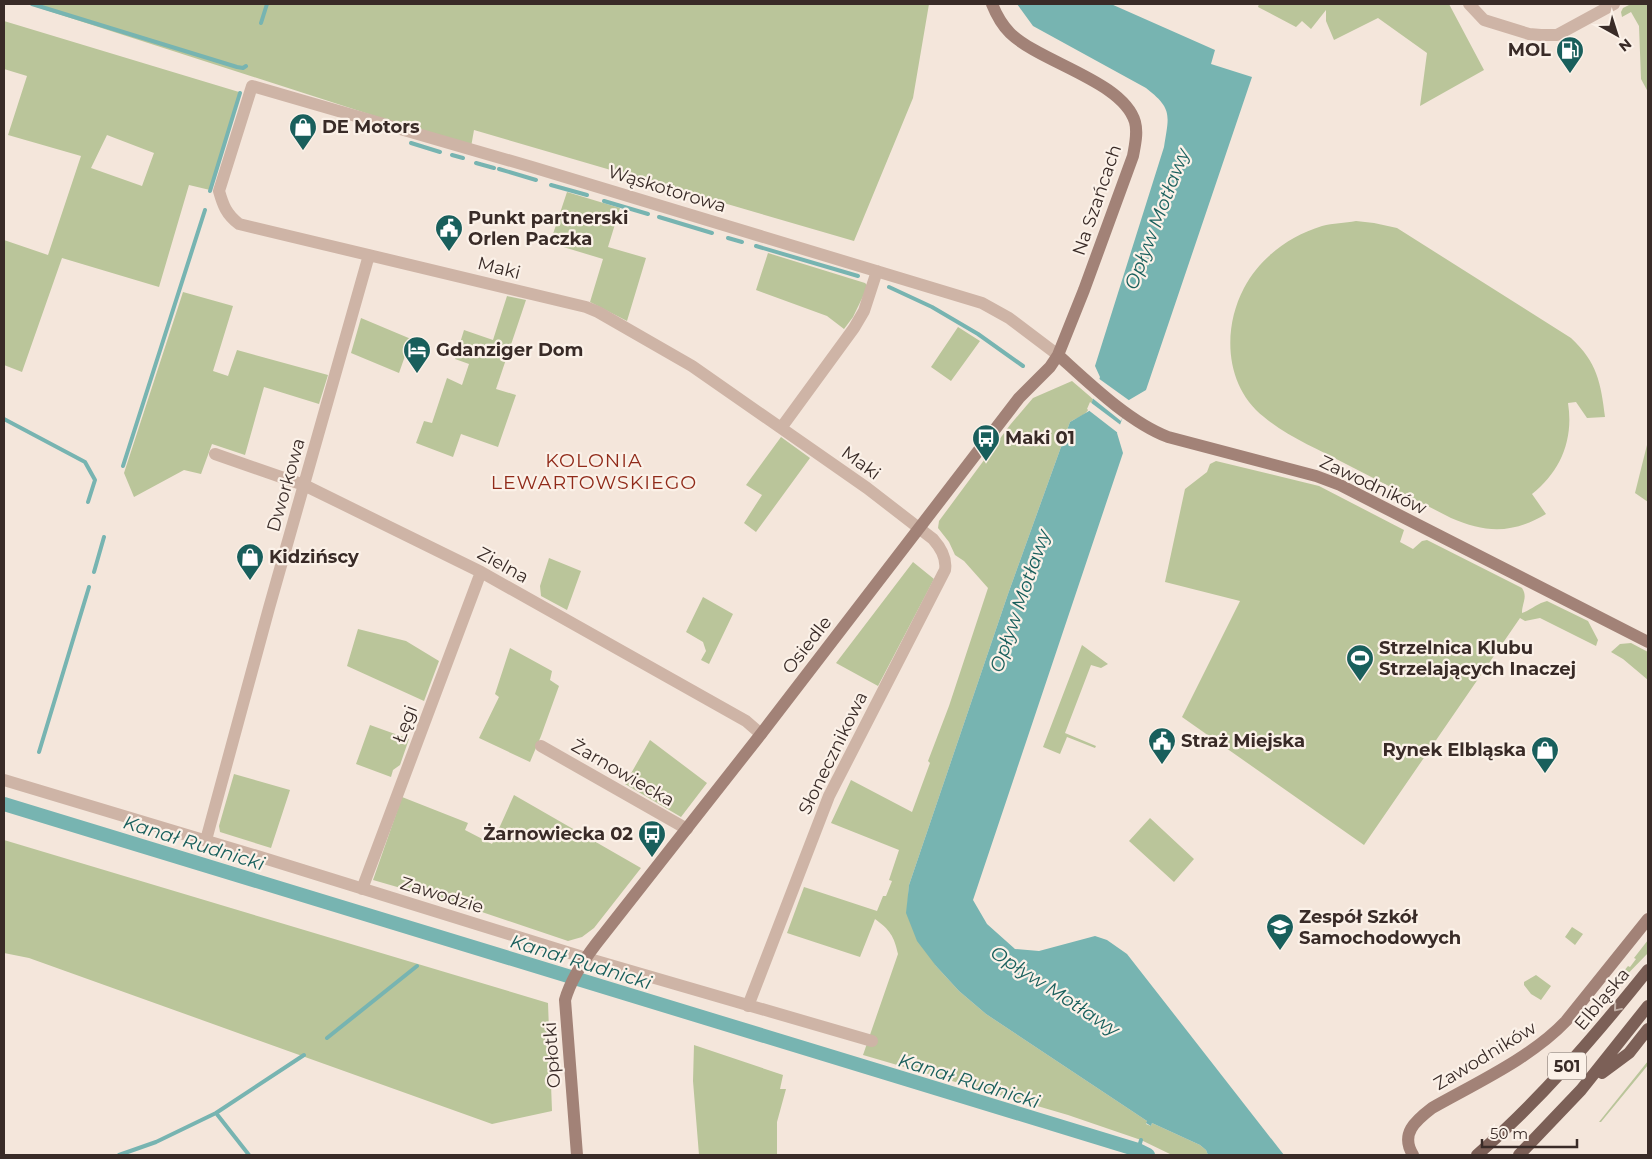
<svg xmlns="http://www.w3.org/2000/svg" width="1652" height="1159" font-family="Montserrat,sans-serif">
<rect width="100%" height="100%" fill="#f4e6db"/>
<!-- green -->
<path fill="#bac59a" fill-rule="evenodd" d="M27,4H929L913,98L854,241L474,130L471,147Z
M1259,4H1449L1484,70L1420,106L1427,53L1378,18L1334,40L1326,21V10L1311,29L1302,21L1296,27L1258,7Z
M1631,4H1648V92L1641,79L1639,26L1631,12L1622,17L1621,12L1623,8Z
M4,21L239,92L210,190L189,185L159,287L62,258L22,372L4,365V240L48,255L81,156L8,135L27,76L4,69ZM107,135L154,153L142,186L91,168Z
M567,192L620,208L608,247L646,258L627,321L590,302L603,259L550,243Z
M1356,221L1374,223L1397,228L1571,338C1597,362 1601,383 1605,417L1587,418L1576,402L1568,403C1574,440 1560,472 1532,494L1546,514C1512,534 1486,533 1451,518C1416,500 1381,482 1346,464C1318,449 1288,437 1264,417C1225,386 1222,330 1244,288C1260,258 1289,236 1322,226C1333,223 1345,223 1356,221Z
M768,253L865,283L868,286L853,317L844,329L827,316L756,290Z
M183,292L233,306L213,371L228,376L237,350L328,375L319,404L264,387L245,455L212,444L201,474L184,470L134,497L124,473Z
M507,296L526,300L496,389L516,395L498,447L461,434L453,457L416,443L424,421L432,423L447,378L462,385L469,364L455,359L464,330L493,340Z
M361,318L411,339L399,373L351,353Z
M958,327L980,341L951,381L931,367Z
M1072,381L1093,399C1088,415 1084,414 1070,422L1008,594L909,885L907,913L936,966L959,991L986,1014L1147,1121L1146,1124L1151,1126L1152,1123L1200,1145L1206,1150L1208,1155H1172L1141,1140L1068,1115L863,1055L898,954C894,936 890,930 875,919L860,957L787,933L804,887L877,911L883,896H886L892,881L889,880L899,850L831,823L851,780L912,812L930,763L928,761L949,706L988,588L964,561L955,555L949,542L938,528L939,521L1010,425L1033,398Z
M781,437L810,458L756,532L744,523L762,495L746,485Z
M1648,441V476L1647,479L1648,482V502L1635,493Z
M1216,461L1319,486L1404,530L1400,542L1413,549L1422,541L1427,540L1522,588C1528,597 1522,603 1522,613C1531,610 1538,603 1547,601L1588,621L1598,640L1596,646L1540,618L1525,621L1520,618L1364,845L1182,717L1240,601L1165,582L1185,489L1207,472L1210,464Z
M549,558L581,571L567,610L541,596L540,586Z
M913,562L934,579L878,686L836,663Z
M703,597L733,614L709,664L701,660L706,651L703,642L686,632Z
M358,629L406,641L439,661L424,701L347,666Z
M1631,643L1648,652V680L1623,659L1611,652L1620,644Z
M1082,645L1108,664L1101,668L1091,665L1065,733L1096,746L1095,748L1067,737L1060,754L1043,747Z
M510,648L552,671L550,680L559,686L541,736L530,762L479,738L499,697L495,694Z
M370,725L409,739L400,765L393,770L391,777L356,764Z
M650,740L707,783L681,817L625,784Z
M234,774L290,790L271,848L220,832L219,826Z
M514,795L641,868L594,928L582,937L568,941L470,908L373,880L402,797L468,823L465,830L492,844Z
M1150,818L1194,859L1174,882L1129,841Z
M4,840L548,1003L552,1111L492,1124L29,958L4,953Z
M1572,927L1583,934L1575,945L1565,937Z
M1648,940V953L1614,988L1615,982L1628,966L1630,967L1636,959L1634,958Z
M1536,975L1551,986L1541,1000L1531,994L1524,985V982Z
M694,1045L783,1075L780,1089H786L777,1122V1155H699L693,1081Z
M1648,1061V1065L1601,1122H1599Z"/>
<!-- water -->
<path fill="#77b4b1" d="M1017,4H1111L1215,50L1211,64L1252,77L1146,390L1129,400L1117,433L1123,453L973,900L987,924L1015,949L1039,951L1095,936L1107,940L1127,954L1284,1155H1208L1206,1150L1200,1145L1152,1123L1151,1126L1146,1123L1147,1121L986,1014L959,991L936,966L917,941L906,913L909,885L1008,594L1070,422L1089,411L1100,377L1095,366L1164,147C1169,115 1173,109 1146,88L1033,26Z"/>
<!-- pier -->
<path fill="#f4e6db" d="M1098,378L1130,401L1121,421L1091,397L1096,381Z
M1090,402L1122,426L1118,433L1087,409Z"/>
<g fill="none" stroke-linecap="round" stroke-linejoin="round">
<!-- stream -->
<path stroke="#77b4b1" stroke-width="4" d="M32,4L237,67L243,68L246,66
M261,23L267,4
M411,143L440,152
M452,155L463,158
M476,163L494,168
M499,169L536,180
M551,185L587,195
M210,191L240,93
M604,201L648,214
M659,217L712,233
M728,238L742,242
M756,246L858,276
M889,287L932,307L978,334L1023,366
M4,419L85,462L95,480L88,502
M123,466L205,210
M94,572L104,537
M39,752L89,587
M327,1038L417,966
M216,1113L249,1155
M1138,1150L1141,1140
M119,1155L156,1142L216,1113L304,1055"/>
<!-- canal -->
<path stroke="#77b4b1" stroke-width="14" d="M4,804L1138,1150L1148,1155"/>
<!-- street -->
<path stroke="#ceb4a6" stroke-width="12" d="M1469,4L1484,20L1529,34L1541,35H1557L1614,4
M781,428L854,328L864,311L877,271
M215,454L304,485L481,572L746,721L761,734
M541,746L687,829
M4,780L267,859L586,958L872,1041
M206,840L269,608L369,255
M362,889L481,572
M748,1006L829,796L945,570C947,558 941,548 933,539L867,488L692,366L598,312L586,307L239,224C226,214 223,205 219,191L252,86L532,167L982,303L1009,318L1058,355"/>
<!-- secondary -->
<path stroke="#a28277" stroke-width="12" d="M1058,355C1089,383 1129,422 1168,437L1316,476L1340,485L1648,642
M577,1155L565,1000C571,979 583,961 596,944L761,734L1019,398L1050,367L1058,355L1084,290L1133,156C1135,145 1138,133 1135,122C1123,81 1041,63 1010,33C1002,25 996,14 992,4
M1413,1155C1400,1134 1415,1121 1432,1108C1476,1083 1531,1058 1566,1021L1648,919"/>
<!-- primary -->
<path stroke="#7c6057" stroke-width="12" d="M1602,1073L1629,1053L1648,1029
M1477,1155C1540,1100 1595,1036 1648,970
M1519,1155L1581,1090L1648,1006"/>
</g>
<!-- one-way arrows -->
<defs><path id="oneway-chevron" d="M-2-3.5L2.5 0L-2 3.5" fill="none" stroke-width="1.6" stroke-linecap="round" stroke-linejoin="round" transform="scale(1.25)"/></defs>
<use stroke="#c2b0a7" href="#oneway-chevron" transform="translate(1617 1008) rotate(130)"/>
<!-- icons -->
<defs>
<g id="fuel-pin" transform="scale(1.4375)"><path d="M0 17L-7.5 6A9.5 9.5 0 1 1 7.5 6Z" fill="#195f5c" stroke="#fbf1e8"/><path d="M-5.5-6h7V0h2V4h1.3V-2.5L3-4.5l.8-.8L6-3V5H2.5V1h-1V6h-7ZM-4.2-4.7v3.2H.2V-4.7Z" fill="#fff"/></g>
<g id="shop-pin" transform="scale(1.4375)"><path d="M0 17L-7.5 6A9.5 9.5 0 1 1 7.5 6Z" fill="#195f5c" stroke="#fbf1e8"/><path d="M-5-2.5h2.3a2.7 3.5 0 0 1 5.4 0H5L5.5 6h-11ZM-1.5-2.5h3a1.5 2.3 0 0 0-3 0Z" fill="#fff"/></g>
<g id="civic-pin" transform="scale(1.4375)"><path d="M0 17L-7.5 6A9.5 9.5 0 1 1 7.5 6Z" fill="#195f5c" stroke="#fbf1e8"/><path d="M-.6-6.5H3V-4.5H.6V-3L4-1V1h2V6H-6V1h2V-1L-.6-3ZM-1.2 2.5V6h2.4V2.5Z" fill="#fff"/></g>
<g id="hotel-pin" transform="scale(1.4375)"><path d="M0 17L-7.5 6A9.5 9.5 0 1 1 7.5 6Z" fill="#195f5c" stroke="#fbf1e8"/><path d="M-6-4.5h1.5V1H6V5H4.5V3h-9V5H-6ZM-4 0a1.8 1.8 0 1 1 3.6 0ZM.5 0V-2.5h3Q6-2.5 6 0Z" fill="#fff"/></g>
<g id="bus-pin" transform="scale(1.4375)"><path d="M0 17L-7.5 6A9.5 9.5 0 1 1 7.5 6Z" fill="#195f5c" stroke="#fbf1e8"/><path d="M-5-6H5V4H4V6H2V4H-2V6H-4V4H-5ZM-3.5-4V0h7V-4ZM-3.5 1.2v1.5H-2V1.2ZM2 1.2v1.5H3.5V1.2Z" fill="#fff"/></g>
<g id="stadium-pin" transform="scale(1.4375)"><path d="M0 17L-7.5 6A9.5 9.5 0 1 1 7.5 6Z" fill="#195f5c" stroke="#fbf1e8"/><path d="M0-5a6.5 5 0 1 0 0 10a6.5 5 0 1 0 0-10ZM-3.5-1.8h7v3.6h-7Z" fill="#fff"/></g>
<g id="university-pin" transform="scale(1.4375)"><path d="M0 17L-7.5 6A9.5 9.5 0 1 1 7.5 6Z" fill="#195f5c" stroke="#fbf1e8"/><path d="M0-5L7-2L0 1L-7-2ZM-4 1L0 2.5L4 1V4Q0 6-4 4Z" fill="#fff"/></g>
</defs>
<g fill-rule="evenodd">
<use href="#fuel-pin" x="1570" y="50"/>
<use href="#shop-pin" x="303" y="127"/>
<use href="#civic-pin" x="449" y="228"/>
<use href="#hotel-pin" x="417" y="350"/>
<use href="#bus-pin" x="986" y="438"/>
<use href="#shop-pin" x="250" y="557"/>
<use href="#stadium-pin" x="1360" y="658"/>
<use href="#civic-pin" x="1162" y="741"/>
<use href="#shop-pin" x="1545" y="750"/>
<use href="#bus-pin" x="652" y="834"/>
<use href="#university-pin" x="1280" y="927"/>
</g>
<g text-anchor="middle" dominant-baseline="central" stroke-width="4.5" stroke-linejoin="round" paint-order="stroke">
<!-- shield labels -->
<rect fill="#fbf1e8" stroke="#736661" stroke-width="1" x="1548" y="1052.5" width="38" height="27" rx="4"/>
<g font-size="16" font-weight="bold" fill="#392b27">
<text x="1567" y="1066">501</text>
</g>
<!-- poi labels -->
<g font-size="18" font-weight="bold" fill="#392b27" stroke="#fbf1e8" text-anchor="start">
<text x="1551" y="50" text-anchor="end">MOL</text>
<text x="322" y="127">DE Motors</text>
<text x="468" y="218">Punkt partnerski<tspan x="468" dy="21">Orlen Paczka</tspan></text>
<text x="436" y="350">Gdanziger Dom</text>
<text x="1005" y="438">Maki 01</text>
<text x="269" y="557">Kidzińscy</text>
<text x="1379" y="648">Strzelnica Klubu<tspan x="1379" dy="21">Strzelających Inaczej</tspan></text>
<text x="1181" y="741">Straż Miejska</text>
<text x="1526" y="750" text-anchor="end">Rynek Elbląska</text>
<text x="633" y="834" text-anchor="end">Żarnowiecka 02</text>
<text x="1299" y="917">Zespół Szkół<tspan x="1299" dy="21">Samochodowych</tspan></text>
</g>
<!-- street labels -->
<g font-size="18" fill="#392b27" stroke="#fbf1e8">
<text transform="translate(667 189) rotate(17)">Wąskotorowa</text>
<text transform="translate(1097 200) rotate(-71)">Na Szańcach</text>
<text transform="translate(499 268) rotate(14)">Maki</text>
<text transform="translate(861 463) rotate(36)">Maki</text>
<text transform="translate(286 485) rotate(-74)">Dworkowa</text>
<text transform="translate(1373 485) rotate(25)">Zawodników</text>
<text transform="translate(503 565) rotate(29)">Zielna</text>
<text transform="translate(807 645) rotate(-52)">Osiedle</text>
<text transform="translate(405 724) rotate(-69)">Łęgi</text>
<text transform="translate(833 753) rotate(-64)">Słonecznikowa</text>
<text transform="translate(623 773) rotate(30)">Żarnowiecka</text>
<text transform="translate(442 895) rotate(17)">Zawodzie</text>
<text transform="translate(1602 999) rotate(-50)">Elbląska</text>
<text transform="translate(552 1055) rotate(-94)">Opłotki</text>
<text transform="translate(1485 1056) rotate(-31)">Zawodników</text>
</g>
<!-- water labels -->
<g font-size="19" font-style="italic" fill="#195f5c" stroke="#fbf1e8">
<text transform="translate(1157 219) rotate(-69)">Opływ Motławy</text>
<text transform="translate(1020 601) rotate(-71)">Opływ Motławy</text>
<text transform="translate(194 843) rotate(17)">Kanał Rudnicki</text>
<text transform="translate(581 962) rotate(17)">Kanał Rudnicki</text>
<text transform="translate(1055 991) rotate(33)">Opływ Motławy</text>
<text transform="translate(969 1081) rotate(17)">Kanał Rudnicki</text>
</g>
<!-- neighbourhood labels -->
<g font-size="19" letter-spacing="1" fill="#902a19" stroke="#fbf1e8">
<text x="594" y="460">KOLONIA<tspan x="594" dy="22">LEWARTOWSKIEGO</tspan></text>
</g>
</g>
<!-- border -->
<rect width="1652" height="1159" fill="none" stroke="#392b27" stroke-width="10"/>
<!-- north arrow -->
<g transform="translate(1617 35) rotate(141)" stroke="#fbf1e8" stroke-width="4" paint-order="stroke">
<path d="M0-4L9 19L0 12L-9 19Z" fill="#392b27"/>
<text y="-8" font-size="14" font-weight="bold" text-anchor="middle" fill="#392b27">N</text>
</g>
<!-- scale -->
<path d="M1482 1139v8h95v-8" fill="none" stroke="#392b27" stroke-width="2.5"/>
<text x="1490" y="1139" font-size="15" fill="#392b27" stroke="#fbf1e8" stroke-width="4" paint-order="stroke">50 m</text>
</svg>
